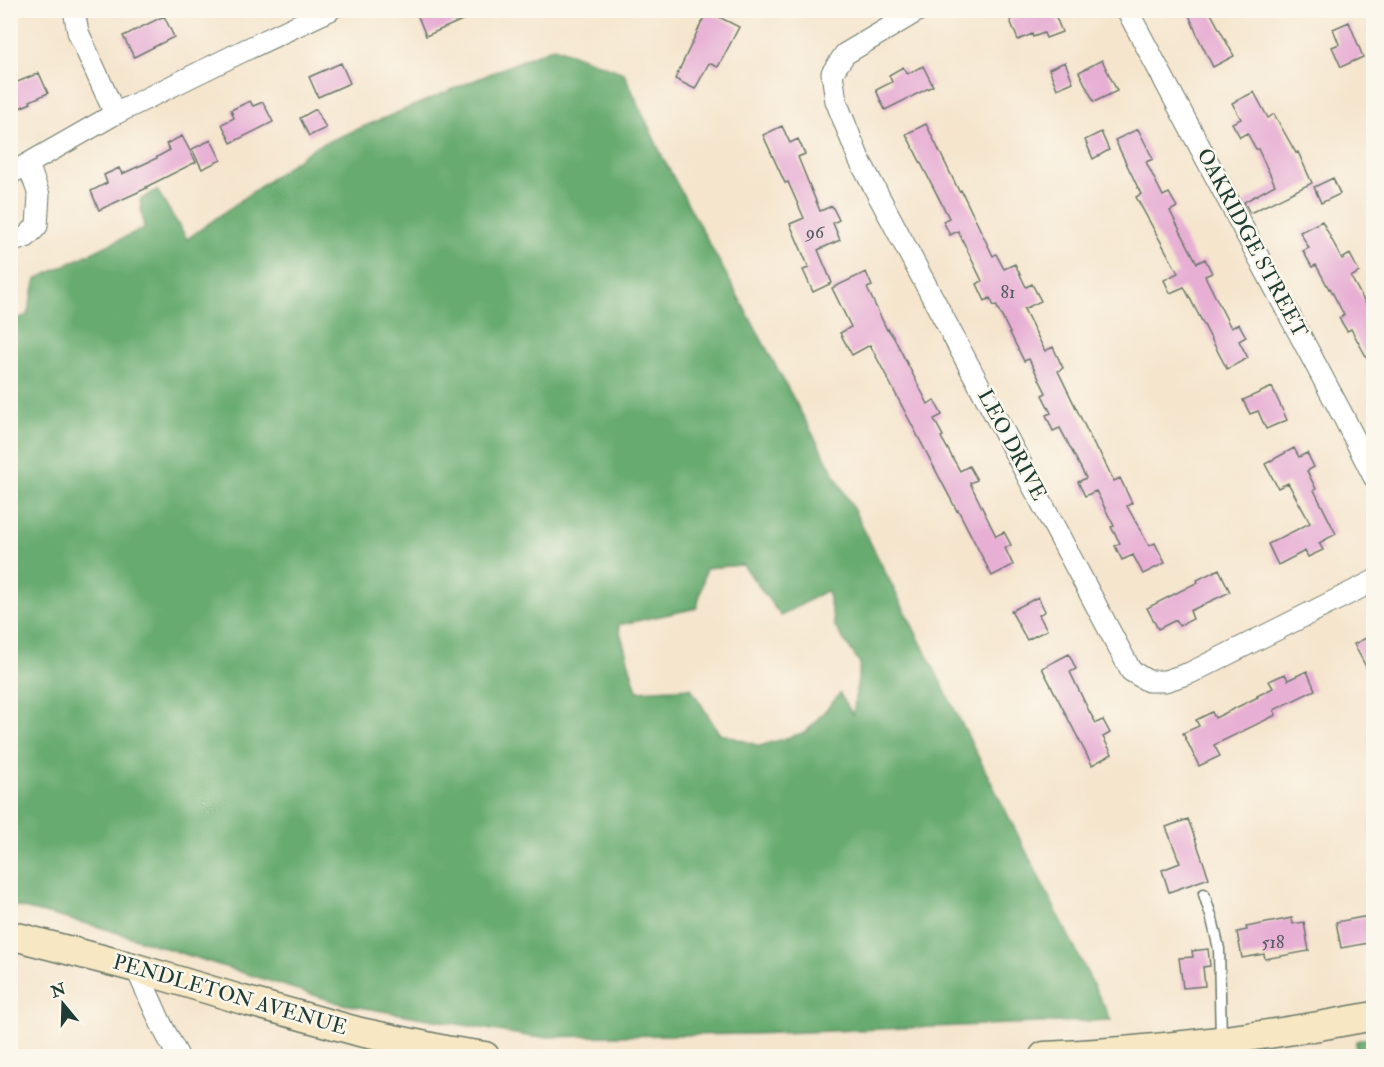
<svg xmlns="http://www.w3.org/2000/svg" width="1384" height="1067" font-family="'IM FELL Double Pica',serif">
<rect width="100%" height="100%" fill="#fbf7ec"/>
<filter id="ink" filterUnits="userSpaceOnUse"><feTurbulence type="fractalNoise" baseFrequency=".0167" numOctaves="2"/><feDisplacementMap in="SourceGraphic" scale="12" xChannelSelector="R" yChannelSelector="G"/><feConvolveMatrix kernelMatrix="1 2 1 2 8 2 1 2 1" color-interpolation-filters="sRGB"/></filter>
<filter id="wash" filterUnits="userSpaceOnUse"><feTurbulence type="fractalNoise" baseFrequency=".008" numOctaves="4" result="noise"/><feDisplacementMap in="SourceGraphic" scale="24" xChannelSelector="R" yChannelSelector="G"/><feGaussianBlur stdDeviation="1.35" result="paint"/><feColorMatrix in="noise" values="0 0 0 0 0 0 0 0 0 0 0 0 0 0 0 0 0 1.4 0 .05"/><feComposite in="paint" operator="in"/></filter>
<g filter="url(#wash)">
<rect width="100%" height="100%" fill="#f5e5cd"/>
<!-- forest -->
<path fill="#67ab6f" stroke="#437452" stroke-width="1.5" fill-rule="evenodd" d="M554,47L624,73L663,158L855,512L1111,1020L754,1034L533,1037L342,1004L99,927L11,905L10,322L27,315L36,279L144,228L140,200L157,190L187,239L315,147ZM743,565L781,616L827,590L835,627L860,663L853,715L840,694L806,732L760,746L719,733L691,688L637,691L618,625L697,608L706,568Z
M1373,1037V1056H1356V1041Z"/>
<g id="blocks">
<!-- building -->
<path fill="#e7afd4" d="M426,10H485L426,36L417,14Z
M1033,10H1053L1062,32L1046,38L1044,33L1033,37L1032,34L1018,40L1010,20Z
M1187,10H1209L1234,56L1213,67L1198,37Z
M707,11L739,27L718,67L709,63L695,89L675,79Z
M164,16L174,37L134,57L123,36Z
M1349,22L1363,57L1341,67L1332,47L1339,44L1333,29Z
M1102,60L1117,91L1094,102L1079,72Z
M1065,62L1073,82L1057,89L1049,69Z
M341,63L350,83L318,97L309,77Z
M923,66L933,86L885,110L876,90L892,82L889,75L903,67L907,74Z
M39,73L48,93L30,101L31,103L10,112V85Z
M1254,92L1268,118L1274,114L1296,153L1298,152L1312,183L1250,213L1244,202L1275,185L1258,149H1256L1247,133L1240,137L1232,123L1241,119L1232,103Z
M250,101L253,106L263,102L273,122L231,143L222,124L234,118L231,110Z
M316,109L326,128L309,136L300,118Z
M926,124L959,191L961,190L993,256L996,254L1004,269L1015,264L1026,287L1032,284L1041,301L1024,309L1045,351L1053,347L1063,368L1058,371L1097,451H1099L1114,481L1120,478L1132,503L1127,506L1149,546L1155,543L1165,563L1143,574L1133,555L1122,560L1115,546L1120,543L1111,527L1114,526L1096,491L1085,496L1078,482L1086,478L1060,428L1053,431L1046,415L1051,413L1042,395L1046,393L1029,359L1024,361L996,305L994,306L990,298L985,301L977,284L982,281L958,231L950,235L943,221L949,218L906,134Z
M782,126L790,143L798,139L805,154L798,157L820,211L832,206L839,220L833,223L840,240L818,250L832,283L813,292L803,270L809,268L790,224L804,218L788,182L785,183L763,135Z
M1138,129L1153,159L1146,162L1163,196L1169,193L1177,207L1170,211L1197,263L1205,259L1212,273L1205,276L1231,328L1239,324L1246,337L1239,341L1248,358L1227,369L1184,287L1170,293L1164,280L1178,273L1136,197L1141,194L1115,140Z
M1101,132L1109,150L1093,159L1085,140Z
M182,136L196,162L146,187L147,188L99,210L91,191L107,183L104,175L119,168L122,174L157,158V157L170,150L166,144Z
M211,140L221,160L202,169L192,149Z
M1333,178L1340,194L1321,203L1314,187Z
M1322,221L1342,259L1350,254L1359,272L1351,277L1374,319V371L1351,329L1347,331L1339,318L1344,315L1330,288L1329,289L1316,265L1312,267L1303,251L1309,248L1300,232Z
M866,272L872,286L867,288L887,330L888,329L894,338L928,404L934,400L942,415L934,419L943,436L941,437L960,471L969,466L977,480L970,483L996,536L1004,532L1011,545L1005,548L1013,565L992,576L958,510L957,511L870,345L852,355L840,333L851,327L832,288Z
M1272,387L1287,420L1266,429L1258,411L1250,414L1243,400Z
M1294,448L1299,457L1307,453L1314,467L1307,471L1316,489L1314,490L1336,534L1319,543L1323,550L1308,557L1305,551L1278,565L1268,544L1310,523L1288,483L1278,488L1265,464Z
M1219,569L1230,592L1190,611L1193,619L1179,626L1176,620L1158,629L1147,608L1198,582L1197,580Z
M1038,597L1045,611L1039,615L1047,630L1027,640L1011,611Z
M1374,634V682L1354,644Z
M1069,654L1076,669L1070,672L1090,713L1096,723L1103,720L1110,733L1103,737L1112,754L1092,765L1042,668Z
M1307,671L1315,690L1274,710L1276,715L1214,745L1220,756L1199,766L1183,733L1199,726L1196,720L1212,712L1215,718L1258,697L1257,696L1273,688L1269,681L1285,674L1288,680Z
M1188,819L1209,878L1169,892L1162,870L1180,863L1166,827Z
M1374,915V942L1341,948L1336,922Z
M1292,918L1293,924L1304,922L1309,951L1265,959L1264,954L1242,958L1237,932L1247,930L1246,927Z
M1208,949L1210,966L1203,967L1205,986L1183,988L1179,958L1193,957L1192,951Z"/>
</g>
</g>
<g filter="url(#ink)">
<use href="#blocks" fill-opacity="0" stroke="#6a786a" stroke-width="1.5"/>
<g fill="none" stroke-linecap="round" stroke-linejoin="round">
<!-- lane casing -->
<g stroke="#6a786a" stroke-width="13">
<path id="lane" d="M1204,894L1212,919L1219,949L1221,1040"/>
</g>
<!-- street casing -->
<g stroke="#6a786a" stroke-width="23">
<path id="street" d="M74,10L78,32L115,114
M919,10L845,54L832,73L836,101L859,159L1131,671L1148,681H1165L1190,673L1374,581
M1127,10L1343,416L1374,477
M10,174L115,114L241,52L330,10
M10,242L26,237L37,226L39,195L28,164
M136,968L163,1028L178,1056"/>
</g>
<!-- secondary casing -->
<g stroke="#6a786a" stroke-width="31">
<path id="secondary" d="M10,935L136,968L243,1000L360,1032L445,1050L485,1056
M1044,1056C1154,1051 1265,1037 1374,1016"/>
</g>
<!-- lane -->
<use href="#lane" stroke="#fff" stroke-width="10"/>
<!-- street -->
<use href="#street" stroke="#fff" stroke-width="21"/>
<!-- secondary -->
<use href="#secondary" stroke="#f7e8c3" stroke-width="28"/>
</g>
</g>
<g text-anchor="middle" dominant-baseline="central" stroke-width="5" stroke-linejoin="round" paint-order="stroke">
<!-- number labels -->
<g font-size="18" fill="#515a5c">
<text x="815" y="232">96</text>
<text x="1008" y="292">81</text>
<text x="1273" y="942">518</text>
</g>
<!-- street labels -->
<g font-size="21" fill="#1f3d34" stroke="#fbf7ec">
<text transform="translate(1252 243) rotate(62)">OAKRIDGE STREET</text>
<text transform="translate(1012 445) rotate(62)">LEO DRIVE</text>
<text transform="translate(230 995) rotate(16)">PENDLETON AVENUE</text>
</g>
</g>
<!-- margin -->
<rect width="1384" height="1067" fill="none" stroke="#fbf7ec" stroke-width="36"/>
<!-- north arrow -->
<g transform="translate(63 1004) rotate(341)" stroke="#fbf7ec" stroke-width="4.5" paint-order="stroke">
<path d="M0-4.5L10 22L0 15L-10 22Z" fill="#1f3d34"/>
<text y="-9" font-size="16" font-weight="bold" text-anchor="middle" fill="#1f3d34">N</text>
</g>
</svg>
